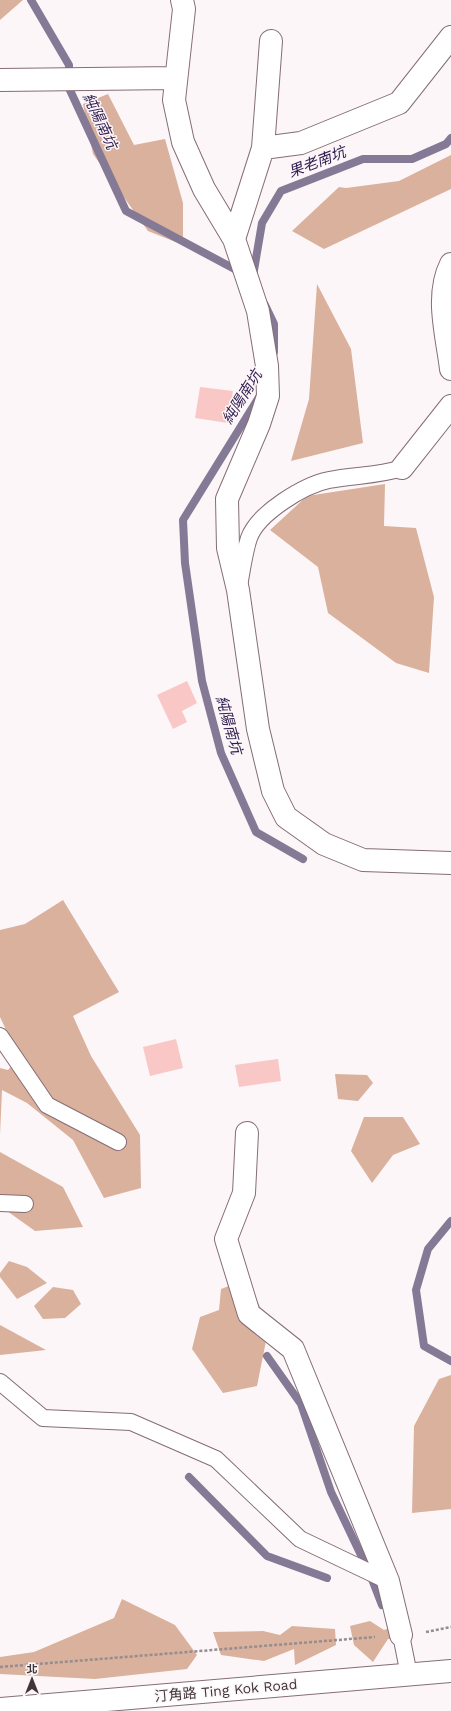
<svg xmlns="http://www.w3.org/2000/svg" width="451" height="1711" font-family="'Work Sans','Noto Sans TC',sans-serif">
<rect width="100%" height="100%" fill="#fcf6f8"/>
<!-- forest -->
<path fill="#dab19c" d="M0,0H23L0,20Z
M108,94L134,145L165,139L183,203V245L148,231L93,154L83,104Z
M451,155V189L324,249L292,231L339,187L346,188L399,181Z
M317,284L351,349L363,443L291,461L309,399Z
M385,484L384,526L416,528L434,597L429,673L396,663L328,613L318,567L270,530L307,496Z
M63,900L119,992L73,1016L91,1056L140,1135L141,1188L104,1198L73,1140L27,1103L2,1090L0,1135V1068L8,1070L21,1055L8,1034L0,1017V930L25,924Z
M335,1074L367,1075L373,1083L358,1101L338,1099Z
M364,1117H403L420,1144L393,1155L372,1183L351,1151Z
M0,1152L63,1187L83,1227L35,1231L0,1206Z
M9,1261L27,1267L47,1283L17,1299L0,1277V1273Z
M247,1279L269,1326L257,1386L223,1393L192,1349L200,1317L219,1310L221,1289Z
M53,1287L73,1290L81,1304L65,1318L43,1319L34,1306Z
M0,1325L46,1350L0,1355Z
M451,1375V1509L412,1513L414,1426L439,1379Z
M122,1599L175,1625L197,1655L187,1669L95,1679L0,1674V1657L34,1652L114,1618Z
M370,1621L384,1630L403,1623L407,1640L388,1639L373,1662L354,1645L350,1626Z
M292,1626L335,1629L336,1645L295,1665L294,1649L264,1661L221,1655L213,1632L263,1631L280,1635Z"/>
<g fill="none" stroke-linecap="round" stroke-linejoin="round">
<!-- stream -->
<path stroke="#857a96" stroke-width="8" d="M31,0L69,65V88L126,211L242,273
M253,276L262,223L281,191L363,159H412L446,144L451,138
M265,305L274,324V352
M259,397L183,520L185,563L202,681L221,753L256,832L303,859
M451,1221L428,1249L416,1290L424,1346L451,1361
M267,1356L301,1404L331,1492L370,1574L382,1605
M189,1477L267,1556L327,1578"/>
</g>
<!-- building -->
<path fill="#f9c7c6" d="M200,387L233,391L228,423L195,418Z
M187,681L197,703L182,711L187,722L173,729L157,695Z
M176,1039L183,1068L150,1076L143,1047Z
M278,1059L281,1081L239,1087L235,1065Z"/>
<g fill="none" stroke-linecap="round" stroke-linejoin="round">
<!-- service casing -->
<g stroke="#856d76" stroke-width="18">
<path id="service" d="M239,586C242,570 244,553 249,538C258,513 304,485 329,480C354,475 378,476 402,468
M0,1036L47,1105L118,1142
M0,1203L25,1204
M0,1382L43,1418L131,1422L216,1459L300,1539L388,1581
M401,1635L409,1675"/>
</g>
<!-- minor casing -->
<g stroke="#856d76" stroke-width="24">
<path id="minor" d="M182,0L184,9L174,100L183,142L204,189L234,239L258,311L267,366L268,396L259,424L227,499L228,548L238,590L258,729L273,791L286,817L324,844L363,860L451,863
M0,80L176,78
M263,148L301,143L399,103L451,37
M234,239L263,148L271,41
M451,264C435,296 447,335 451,369
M402,468L451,406
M247,1133L244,1193L226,1239L249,1314L293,1349L388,1581L401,1635"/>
</g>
<!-- secondary casing -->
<g stroke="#856d76" stroke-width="24">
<path id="secondary" d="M0,1709L451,1671"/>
</g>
<!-- path -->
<path stroke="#958d90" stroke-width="2.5" stroke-dasharray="3 2" stroke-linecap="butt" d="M426,1632L451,1627
M0,1667L375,1637"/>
<!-- service -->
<use href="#service" stroke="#fff" stroke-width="16"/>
<!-- minor -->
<use href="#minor" stroke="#fff" stroke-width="22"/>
<!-- secondary -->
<use href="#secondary" stroke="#fff" stroke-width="22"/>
</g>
<g text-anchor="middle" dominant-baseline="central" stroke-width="3" stroke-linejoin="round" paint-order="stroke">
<!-- street labels -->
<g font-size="14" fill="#403539" stroke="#fcf6f8">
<text transform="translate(226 1690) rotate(-5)">汀角路 Ting Kok Road</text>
</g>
<!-- water labels -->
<g font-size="15" font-style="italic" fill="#301e4f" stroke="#fcf6f8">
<text transform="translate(100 121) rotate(65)">純陽南坑</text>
<text transform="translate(317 162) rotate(-21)">果老南坑</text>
<text transform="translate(242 397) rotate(-58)">純陽南坑</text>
<text transform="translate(229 725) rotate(74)">純陽南坑</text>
</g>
</g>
<!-- north arrow -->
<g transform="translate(32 1679)" stroke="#fcf6f8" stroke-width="3" paint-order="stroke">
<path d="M0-3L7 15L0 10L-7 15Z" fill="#403539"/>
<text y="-6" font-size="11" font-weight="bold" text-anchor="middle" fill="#403539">北</text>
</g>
</svg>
